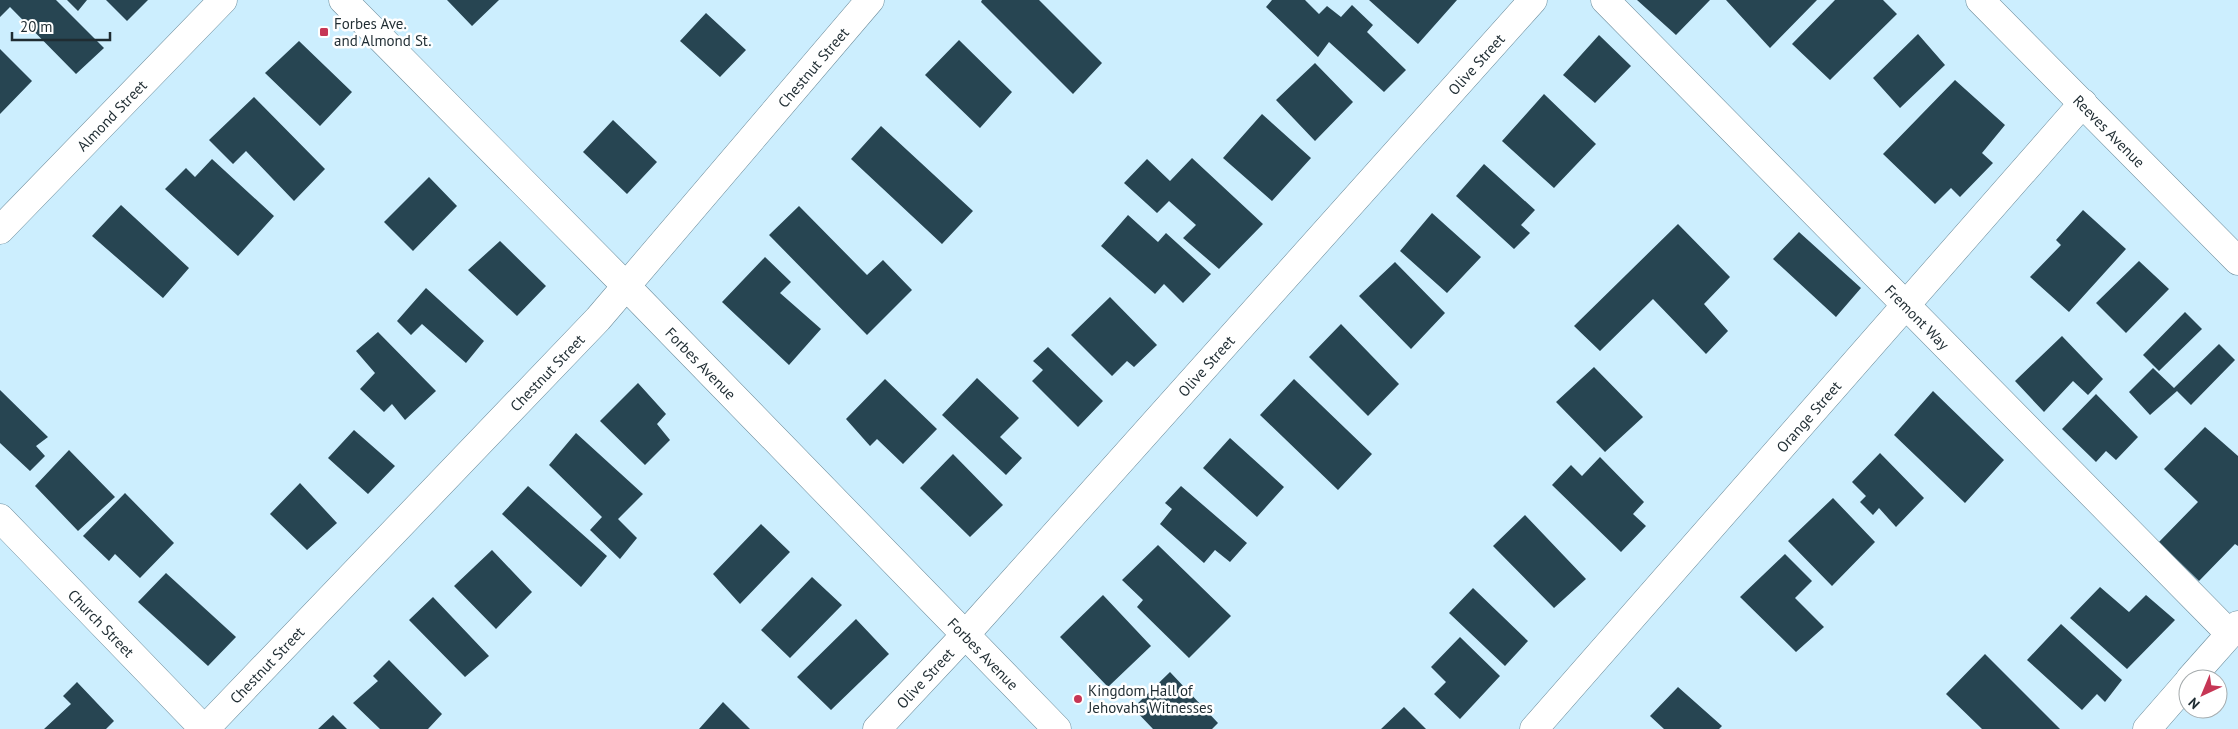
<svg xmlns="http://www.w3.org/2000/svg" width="2238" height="729" font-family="'PT Sans',sans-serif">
<rect width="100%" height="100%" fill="#cceefe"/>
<!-- building -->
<path fill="#274552" d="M0,0H56L104,48L76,74L10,7L0,17Z
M67,0H87L78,11Z
M106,0H148L127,21Z
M447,0H499L472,26Z
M982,0H1039L1102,63L1073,94L981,2Z
M1272,0H1305L1319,14L1327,6L1341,17L1352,5L1373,25L1367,32L1406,70L1384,92L1329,42L1318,57L1266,7Z
M1369,0H1457L1418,44Z
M1637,0H1710L1676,35Z
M1726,0H1817L1770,48Z
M1835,0H1883L1897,14L1830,80L1792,44Z
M706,13L746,50L720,77L680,41Z
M1918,34L1945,65L1900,108L1873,78Z
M1599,35L1631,66L1595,103L1563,75Z
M959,40L1012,92L980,128L925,75Z
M299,41L352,92L320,126L265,73Z
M0,49L32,81L0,114Z
M1315,63L1353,102L1315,141L1276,100Z
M1955,80L2005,125L1982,153L1993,163L1960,197L1951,188L1935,204L1883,154Z
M1544,94L1596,144L1554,188L1502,141Z
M254,97L325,169L294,201L246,151L233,164L209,140Z
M1262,114L1311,158L1272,201L1223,158Z
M613,120L657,162L627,194L583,152Z
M881,126L973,211L942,244L851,159Z
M1192,158L1263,224L1219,269L1183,238L1196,225L1169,201L1157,213L1124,183L1147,159L1170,181Z
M212,159L274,216L238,256L165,189L186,168L195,177Z
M1484,164L1535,210L1521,225L1530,233L1514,249L1456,196Z
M429,177L457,206L413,251L384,222Z
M121,205L189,268L163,298L92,236Z
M799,206L867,275L883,260L912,290L867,335L769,235Z
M2083,210L2126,249L2069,312L2030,277L2061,245L2056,240Z
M1432,213L1481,257L1447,293L1400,251Z
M1128,215L1158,242L1166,233L1211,274L1183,303L1164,284L1155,294L1101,246Z
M1678,224L1730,277L1704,304L1728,331L1706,354L1653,299L1600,351L1574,326Z
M1799,232L1861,288L1836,317L1773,259Z
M500,241L546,286L517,316L468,270Z
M765,257L791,282L780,293L821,329L789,365L722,302Z
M2139,261L2169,289L2126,333L2096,303Z
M1395,262L1445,313L1411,349L1359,296Z
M426,288L484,341L466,363L422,324L411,335L397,321Z
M1110,297L1157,345L1134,367L1127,361L1112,376L1071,335Z
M2185,312L2202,329L2159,371L2143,355Z
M1341,324L1399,384L1368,416L1309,357Z
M378,332L436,391L405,420L392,404L384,412L360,389L375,373L356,351Z
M2062,336L2103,379L2088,395L2073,381L2044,412L2015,381Z
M2219,344L2235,360L2191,405L2177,391L2150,415L2129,392L2153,368L2174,388Z
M1048,347L1103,401L1078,427L1032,381L1043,370L1033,361Z
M1594,367L1643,417L1605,452L1556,402Z
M977,378L1019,418L1000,437L1022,458L1006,475L942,415Z
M885,379L937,429L903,464L877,439L870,446L846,419Z
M1294,379L1372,454L1338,490L1260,415Z
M638,383L666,414L657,424L670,440L645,465L600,421Z
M0,390L48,437L36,446L45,456L30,471L0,443Z
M1933,391L2004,460L1965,503L1894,435Z
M2096,394L2138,437L2116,460L2106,451L2096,462L2062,429Z
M2205,427L2238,456V546L2235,544L2199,581L2159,542L2198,502L2164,469Z
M354,430L395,466L368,494L328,458Z
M576,433L643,494L618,519L637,538L620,559L590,530L602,517L549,465Z
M1230,438L1284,487L1257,517L1203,468Z
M69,450L115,497L78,531L35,486Z
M1880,453L1924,498L1896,527L1879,508L1873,515L1860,502L1866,496L1852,482Z
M953,454L1003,505L970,537L920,488Z
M1600,457L1644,502L1633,514L1646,526L1621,552L1552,485L1571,465L1582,476Z
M300,483L337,523L307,550L270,514Z
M528,486L607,556L581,587L502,514Z
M1181,486L1247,543L1230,562L1215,550L1204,563L1160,524L1172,509L1165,503Z
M125,493L174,543L140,578L115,554L109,561L83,536Z
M1833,498L1875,542L1832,586L1788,541Z
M1525,515L1586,579L1554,608L1493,546Z
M761,524L790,552L740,604L713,574Z
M1158,545L1231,616L1189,658L1137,607L1143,600L1122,580Z
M492,550L532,592L496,629L454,586Z
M1785,554L1812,581L1795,598L1824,627L1796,652L1740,597Z
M166,573L236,637L208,666L138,602Z
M812,577L842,605L790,658L761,630Z
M2100,587L2129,612L2146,595L2175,620L2127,669L2070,618Z
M1473,588L1528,641L1505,666L1449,613Z
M1103,595L1151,646L1108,687L1060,637Z
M433,597L489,656L465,677L409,620Z
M856,619L889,654L831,710L797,677Z
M2061,624L2122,680L2105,702L2097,694L2082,710L2027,660Z
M1460,637L1500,676L1460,719L1434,694L1446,682L1431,667Z
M1985,654L2060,729H1982L1946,694Z
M389,660L442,714L428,729H380L353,703L378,681L373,676Z
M1170,672L1218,723L1212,729H1153L1133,708Z
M77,682L114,721L106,729H44L71,704L63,696Z
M1678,687L1722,726L1719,729H1664L1650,716Z
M723,702L750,729H699Z
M1404,707L1426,729H1381Z
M333,715L347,729H318Z"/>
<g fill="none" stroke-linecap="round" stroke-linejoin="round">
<!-- minor casing -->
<g stroke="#6b8b9a" stroke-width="29">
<g id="minor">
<path id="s1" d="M343,0L626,286L1057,729"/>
<path id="s2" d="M1605,0L2230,634"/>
<path id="s3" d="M1980,0L2238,261"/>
<path id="s4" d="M0,230L223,0"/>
<path id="s5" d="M0,518L204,729"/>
<path d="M2190,679L2238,625"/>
<path id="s6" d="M205,729L598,319L870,0"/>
<path id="s7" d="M877,729L965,635L1533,0"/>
<path id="s8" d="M1534,729L2083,103"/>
<path d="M2147,729L2188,682"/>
</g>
</g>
<!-- minor -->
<use href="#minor" stroke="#fff" stroke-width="28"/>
</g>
<!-- markers -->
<g fill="#c63655" stroke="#fff" stroke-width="2">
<rect x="319" y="27" width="10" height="10" rx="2.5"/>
<circle cx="1078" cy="699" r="5"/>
</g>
<g text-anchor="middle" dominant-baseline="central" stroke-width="5" stroke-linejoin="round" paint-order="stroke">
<!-- poi labels -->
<g font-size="15" fill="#1f2c32" stroke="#fff" text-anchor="start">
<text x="334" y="23">Forbes Ave.<tspan x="334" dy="17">and Almond St.</tspan></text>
<text x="1088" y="690">Kingdom Hall of<tspan x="1088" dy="17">Jehovahs Witnesses</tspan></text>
</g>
<!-- street labels -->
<g font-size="15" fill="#1f2c32" stroke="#fff">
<text stroke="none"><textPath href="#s7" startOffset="895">Olive Street</textPath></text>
<text stroke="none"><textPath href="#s6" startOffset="899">Chestnut Street</textPath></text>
<text stroke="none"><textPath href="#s4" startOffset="160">Almond Street</textPath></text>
<text stroke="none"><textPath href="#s3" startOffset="184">Reeves Avenue</textPath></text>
<text stroke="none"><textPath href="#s2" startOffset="445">Fremont Way</textPath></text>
<text stroke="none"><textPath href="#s1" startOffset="510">Forbes Avenue</textPath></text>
<text stroke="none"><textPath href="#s7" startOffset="490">Olive Street</textPath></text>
<text stroke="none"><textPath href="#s6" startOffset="494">Chestnut Street</textPath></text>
<text stroke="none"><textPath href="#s8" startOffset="416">Orange Street</textPath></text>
<text stroke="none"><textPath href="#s5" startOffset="146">Church Street</textPath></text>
<text stroke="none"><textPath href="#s1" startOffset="915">Forbes Avenue</textPath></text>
<text stroke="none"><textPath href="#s6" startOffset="89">Chestnut Street</textPath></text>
<text stroke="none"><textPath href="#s7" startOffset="70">Olive Street</textPath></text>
</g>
</g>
<!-- north arrow -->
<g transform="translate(2203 694) rotate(224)"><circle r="24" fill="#ffffff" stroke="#a5abad"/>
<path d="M0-4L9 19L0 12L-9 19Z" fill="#c63655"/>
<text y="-8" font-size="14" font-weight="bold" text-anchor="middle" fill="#1f2c32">N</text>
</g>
<!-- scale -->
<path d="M12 32v8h98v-8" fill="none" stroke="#1f2c32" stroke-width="2.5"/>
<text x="20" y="32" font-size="15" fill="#1f2c32" stroke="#ffffff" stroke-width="4" paint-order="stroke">20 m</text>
</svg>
